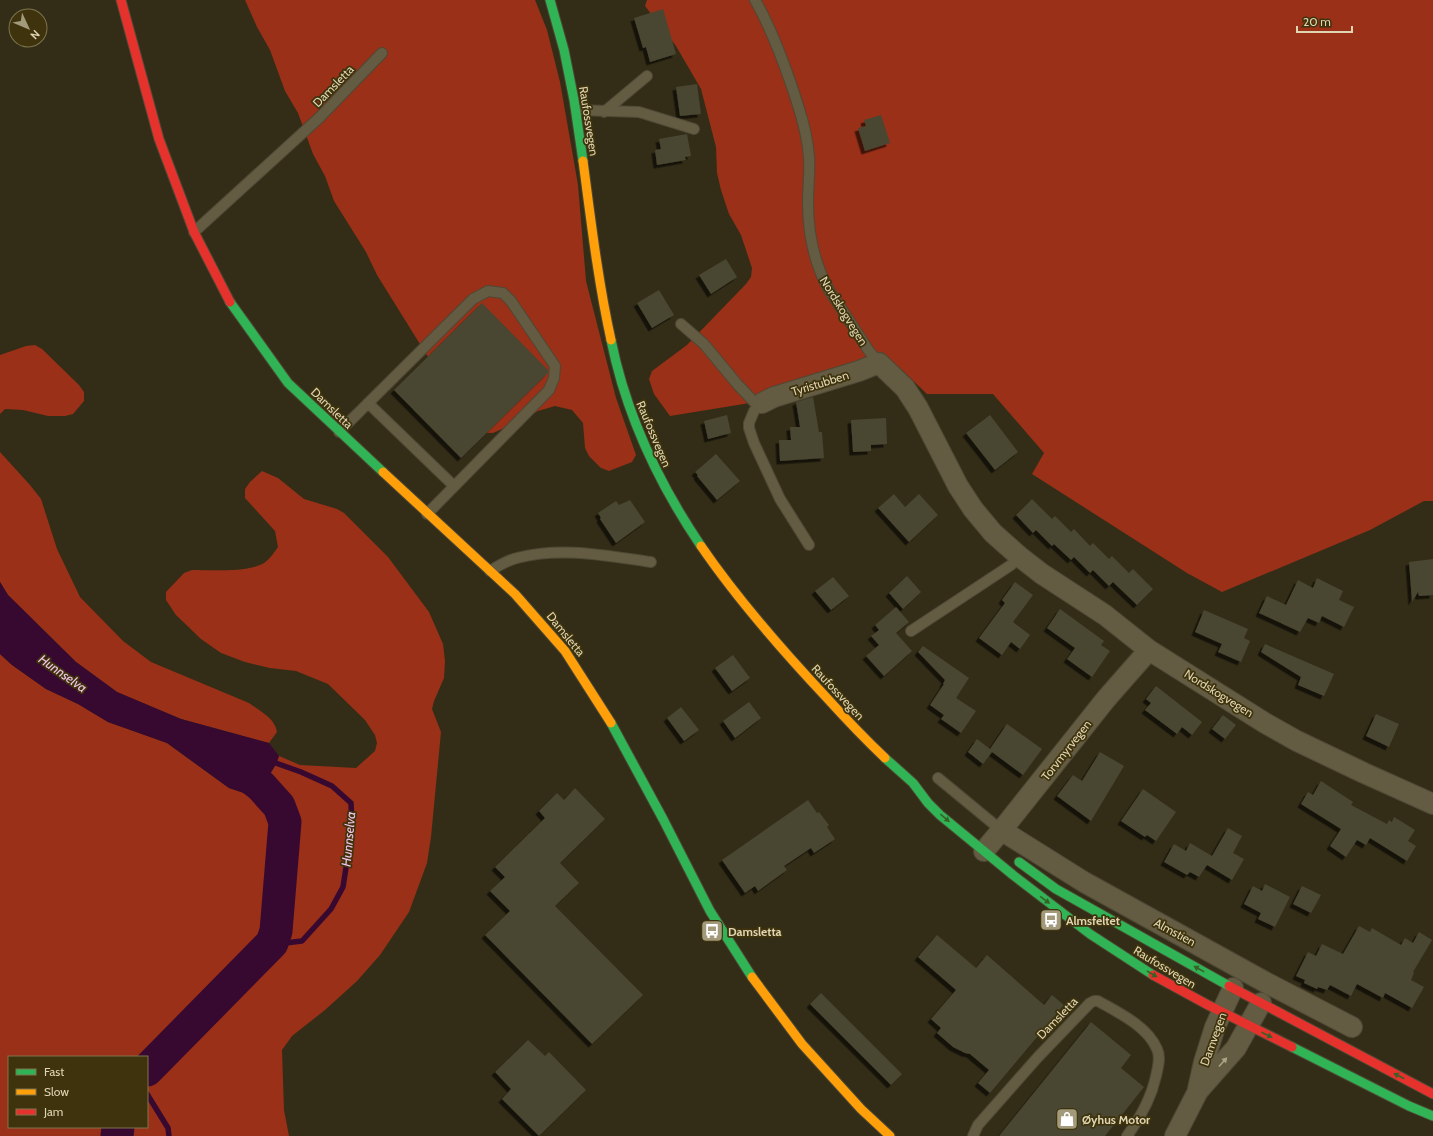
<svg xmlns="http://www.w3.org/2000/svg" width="1433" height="1136" font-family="Cabin,sans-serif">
<defs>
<filter id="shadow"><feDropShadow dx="-3.5" dy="3.5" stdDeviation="0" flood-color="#0009"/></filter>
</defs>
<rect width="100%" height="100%" fill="#332d17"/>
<!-- forest -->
<path fill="#9a3017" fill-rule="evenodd" d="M245,0H535L547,30L560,82L578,185L586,281L616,398L636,455L632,462L609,471L601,468L589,456L585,448L583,423L572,410L555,406L538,411L516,423L493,433L468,432L428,357L377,275L366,252L334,201L325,176L313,154L298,113L285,91L270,50L257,27Z
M647,0H1433V501H1424L1370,530L1222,592L1187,573L1032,474L1044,453L993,394H927L902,370L885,365L762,401L670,416L654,394L649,379L652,371L687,345L746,284L751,277L752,268L741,235L729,214L721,190L717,173L716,147L701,89L676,46L645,6Z
M35,345L42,349L79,385L84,392V401L73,414L65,416H48L23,410L5,409L0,414V355L26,346Z
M0,452L30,485L41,499L57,549L80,597L123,641L151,662L249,703C260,711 275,718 277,732L269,743L181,719L117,692L76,662L8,595L0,582Z
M262,471L278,478L304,499L337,509L344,513L388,557L429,612L443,644L445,661L444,678L434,701L432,709L441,732L431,837L427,863L409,912L380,955L357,981L325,1010L292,1036L282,1050L284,1110L289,1136H0V654L12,665L46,689L78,704L108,722L167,743L229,788L250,795C262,785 274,772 279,756L300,765L356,768L375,751L377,743L375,735L365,720L328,684L296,671L270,668L245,662L221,653L201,639L176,615L166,600V592L184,573L192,570C210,570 243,572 260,565C268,562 273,554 278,547L275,531L245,498V489L250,482ZM9,1057H147V1127H9Z"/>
<!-- water -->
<path fill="#380930" d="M0,582L8,595L76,662L117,692L181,719L269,743L279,756C274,772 262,785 250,795L229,788L167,743L108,722L78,704L46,689L12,665L0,654Z"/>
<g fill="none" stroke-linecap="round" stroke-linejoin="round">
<!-- stream -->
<path stroke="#380930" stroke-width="5.5" d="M270,761L301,772L332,786L351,803L352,829L343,887L331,909L302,941L277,944L272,943
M147,1094L168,1128L169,1136"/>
<!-- river -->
<path stroke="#380930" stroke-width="33" d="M147,1070L272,943L276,931L285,822L279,806L261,786L225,758
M117,1136L118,1127"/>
</g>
<!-- building -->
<path fill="#494631" filter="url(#shadow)" d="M663,9L676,54L650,62L646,47L643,48L634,18Z
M697,84L701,114L680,116L676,87Z
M881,115L890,143L865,151L858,128L866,126L864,120Z
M687,134L691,156L685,157L686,160L657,165L655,150L661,149L659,139Z
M726,259L737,277L711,294L699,275Z
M659,290L674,315L652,328L637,303Z
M482,303L548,370V373L461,458L394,390Z
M813,397L819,432H822L824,458L780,461L779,440H791L790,427H800L796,402Z
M727,415L731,433L708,439L704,421Z
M990,415L1018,452L995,470L966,433Z
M886,418L887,444L871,445V451L853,452L851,420Z
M716,454L740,481L717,500L697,476L698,475L695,472Z
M894,494L905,507L919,494L938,515L909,542L878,508Z
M1032,499L1052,519L1055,516L1071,532L1074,529L1090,546L1093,543L1109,559L1112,556L1129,573L1133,569L1153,589L1137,605L1113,582L1109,586L1093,570L1090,573L1074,557L1071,560L1054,544L1052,546L1036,530L1033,533L1016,515Z
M630,500L645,522L616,543L600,519L601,518L598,513L616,501L619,505Z
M1433,559V595L1419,596L1418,592L1412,602L1409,562Z
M907,576L921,592L903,609L889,593Z
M833,577L849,596L831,610L815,591Z
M1317,578L1343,591L1339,600L1354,607L1344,627L1322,616L1319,623L1308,618L1300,632L1259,613L1267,596L1286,605L1298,580L1313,588Z
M1015,582L1033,595L1013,622L1030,635L1020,649L1011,642L1002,655L979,638L1005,603L1002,600Z
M896,607L909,622L896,633L912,651L884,676L866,656L879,645L871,636L879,630L875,625Z
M1060,609L1104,641L1101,645L1110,651L1092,677L1067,659L1075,648L1047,628Z
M1204,610L1248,629L1244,638L1250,641L1241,662L1218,652L1222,644L1195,632Z
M1265,644L1334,674L1324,696L1298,685L1301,677L1261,652Z
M923,646L969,678L956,698L976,711L961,733L941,719L944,715L930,705L944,684H943L945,680L918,652Z
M733,655L750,678L732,691L715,668Z
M1156,686L1202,722L1192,735L1182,727L1177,734L1145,710L1151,703L1146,699Z
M749,702L761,718L735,738L723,721Z
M681,707L699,730L684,741L667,718Z
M1376,714L1399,724L1389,747L1366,736Z
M1223,715L1236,725L1225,739L1212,729Z
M1007,724L1042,749L1023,775L992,752L983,764L968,752L977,739L990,749Z
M1100,752L1124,766L1091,821L1057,796L1073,775L1082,781Z
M1321,781L1353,802L1351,805L1387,824L1389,820L1392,822L1394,817L1415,830L1408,841L1416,846L1407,861L1370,838L1366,845L1357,840L1346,857L1330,846L1341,829L1301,804L1308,792L1313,795Z
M575,788L605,819L560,863L579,883L555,906L643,995L592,1044L485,935L510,911L490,891L505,877L495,867L545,818L539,811L557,793L564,800Z
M1143,789L1176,812L1156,841L1147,835L1145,837L1121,821Z
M808,800L817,813L819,812L829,825L827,827L835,839L814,853L811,848L784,866L787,870L758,891L755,886L745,893L722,860Z
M1228,828L1242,836L1233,853L1244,859L1232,880L1207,865L1199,877L1190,872L1187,875L1164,862L1174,844L1186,851L1190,843L1212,856Z
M1265,884L1290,897L1275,927L1258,919L1261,913L1244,904L1253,886L1262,891Z
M1302,886L1321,895L1311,913L1293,904Z
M1359,926L1370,932L1372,928L1401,945L1405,938L1413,943L1419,932L1432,940L1413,972L1414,973L1411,980L1424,987L1412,1008L1385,993L1383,998L1357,984L1351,996L1330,985L1327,990L1318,987L1317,989L1304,983L1305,980L1296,976L1308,952L1316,956L1322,944L1343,954Z
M937,935L976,968L987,955L1044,1005L1052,995L1064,1005L990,1093L978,1083L989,1070L970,1054L965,1053L953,1047L937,1033L941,1028L931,1019L956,990L918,957Z
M821,993L902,1074L891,1085L810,1004Z
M1091,1022L1131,1055L1121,1068L1144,1087L1105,1136H999Z
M528,1040L545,1056L549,1052L586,1090L539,1136L502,1099L511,1089L495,1072Z"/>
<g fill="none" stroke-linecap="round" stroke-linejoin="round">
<!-- lane casing -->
<g stroke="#4e4835" stroke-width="12">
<path id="lane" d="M755,0C770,26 781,55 791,84C799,108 807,131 809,157C810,172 808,187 808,203C808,233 814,263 829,290L869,351L879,363
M577,110L639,112L694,129
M604,112L647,76
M194,232L319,118L382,53
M681,324L704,344L738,385L758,406
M368,403L454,486
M762,403L754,411L749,423V428L754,443L780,499L809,545
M339,432L473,299L488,291L503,293L511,301L555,366L554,378L549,390L427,514
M490,571C498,566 508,560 517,558C561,546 608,556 651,562
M911,631L1011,565L1020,557
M938,778L1001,830
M973,1136L978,1125L1038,1057L1090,1003L1094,1001H1098C1119,1013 1147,1026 1157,1049C1161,1057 1158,1067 1156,1076C1151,1099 1141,1117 1127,1136"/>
</g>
<!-- street casing -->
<g stroke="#4e4835" stroke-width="22">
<path id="street" d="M762,403L774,397L859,371L879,363L905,388L918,408L958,486L973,509L993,533L1020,557L1042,574L1105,615L1149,650L1265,723L1297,741L1364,773L1433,804
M1001,830L1084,882L1265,982L1352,1027
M984,851L1005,826L1106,699L1149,650
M1198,1089L1204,1062L1215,1027L1233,988
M1175,1136L1198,1091L1236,1048L1261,1003"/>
</g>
<!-- fast casing -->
<g stroke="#4e4835" stroke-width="11">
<path id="fast" d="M550,0L564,50L574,100L583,161
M230,302L288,383L383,472
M611,340C626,414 659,484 701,546
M611,723L663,819L710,911L752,977
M885,758L913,783L928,803L940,815L1013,875L1090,934L1153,975
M1019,862L1056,889L1229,986
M1292,1047L1409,1106L1433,1116"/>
</g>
<!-- slow casing -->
<g stroke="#4e4835" stroke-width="11">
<path id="slow" d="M583,161C591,221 598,281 611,340
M383,472L515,594L565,651L611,723
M701,546C738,600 781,649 826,697C845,718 865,739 885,758
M752,977L802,1044L861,1109L890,1136"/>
</g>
<!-- jam casing -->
<g stroke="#4e4835" stroke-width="11">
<path id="jam" d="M121,0L159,139L194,232L230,302
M1153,975L1208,1005L1292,1047
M1229,986L1433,1094"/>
</g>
<!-- lane -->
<use href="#lane" stroke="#635b42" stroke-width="10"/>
<!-- street -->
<use href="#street" stroke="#635b42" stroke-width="20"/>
<!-- fast -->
<use href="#fast" stroke="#30b455" stroke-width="9"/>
<!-- slow -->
<use href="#slow" stroke="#ff9f0a" stroke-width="9"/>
<!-- jam -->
<use href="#jam" stroke="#e5322d" stroke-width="9"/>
</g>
<!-- one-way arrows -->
<defs><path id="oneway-solid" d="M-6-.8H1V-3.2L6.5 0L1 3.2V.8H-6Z"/></defs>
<g fill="#396026">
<use href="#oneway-solid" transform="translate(945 818) rotate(40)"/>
<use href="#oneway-solid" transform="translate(1045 900) rotate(36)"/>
<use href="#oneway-solid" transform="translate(1199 969) rotate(-151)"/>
<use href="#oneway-solid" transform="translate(1152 974) rotate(31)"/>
<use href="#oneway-solid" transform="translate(1267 1035) rotate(27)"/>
<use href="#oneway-solid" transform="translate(1399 1076) rotate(-152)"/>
</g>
<use fill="#ada485" href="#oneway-solid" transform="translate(1223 1062) rotate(-48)"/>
<!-- icons -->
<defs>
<g id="bus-square" transform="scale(1.15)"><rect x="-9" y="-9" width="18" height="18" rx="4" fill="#a39a7c" stroke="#3e330c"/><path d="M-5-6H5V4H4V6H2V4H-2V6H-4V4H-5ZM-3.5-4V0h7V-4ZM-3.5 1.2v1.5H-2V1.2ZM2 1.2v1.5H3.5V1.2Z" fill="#fff"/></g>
<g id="shop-square" transform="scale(1.15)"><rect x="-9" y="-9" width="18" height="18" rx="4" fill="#a39a7c" stroke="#3e330c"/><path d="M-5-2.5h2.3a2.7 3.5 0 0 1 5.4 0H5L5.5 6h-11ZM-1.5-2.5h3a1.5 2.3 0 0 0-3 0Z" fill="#fff"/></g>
</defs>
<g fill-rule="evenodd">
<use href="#bus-square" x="1051" y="920"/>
<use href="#bus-square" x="712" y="931"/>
<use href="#shop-square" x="1067" y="1119"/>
</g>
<g text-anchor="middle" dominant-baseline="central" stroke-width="3.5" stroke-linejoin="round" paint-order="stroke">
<!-- street labels -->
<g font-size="12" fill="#dfd5b2" stroke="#3e330c">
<text transform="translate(333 86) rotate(-46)">Damsletta</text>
<text transform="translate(589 121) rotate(81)">Raufossvegen</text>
<text transform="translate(844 311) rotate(58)">Nordskogvegen</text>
<text transform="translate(820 383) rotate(-17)">Tyristubben</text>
<text transform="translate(332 408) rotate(44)">Damsletta</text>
<text transform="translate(654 434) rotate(67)">Raufossvegen</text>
<text transform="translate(566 634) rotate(51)">Damsletta</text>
<text transform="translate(838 692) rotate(47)">Raufossvegen</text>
<text transform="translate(1219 693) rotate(32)">Nordskogvegen</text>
<text transform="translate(1066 750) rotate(-52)">Torvmyrvegen</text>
<text transform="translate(1175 932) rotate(28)">Almstien</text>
<text transform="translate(1165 967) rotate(31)">Raufossvegen</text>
<text transform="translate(1057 1018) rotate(-46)">Damsletta</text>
<text transform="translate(1213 1039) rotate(-70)">Damvegen</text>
</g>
<!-- poi labels -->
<g font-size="12" font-weight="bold" fill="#dfd5b2" stroke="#3e330c" text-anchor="start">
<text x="1066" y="920">Almsfeltet</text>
<text x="728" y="931">Damsletta</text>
<text x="1082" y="1119">Øyhus Motor</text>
</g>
<!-- water labels -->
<g font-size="13" font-style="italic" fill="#f6c4ec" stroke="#3e330c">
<text transform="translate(63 673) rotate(35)">Hunnselva</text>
<text transform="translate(348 839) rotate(-85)">Hunnselva</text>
</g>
</g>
<!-- legend -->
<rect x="8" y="1056" width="140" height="72" fill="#3e330c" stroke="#7e744e"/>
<rect x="16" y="1069" width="20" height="6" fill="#30b455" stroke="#7e744e"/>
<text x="44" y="1076" font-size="12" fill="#dfd5b2">Fast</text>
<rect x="16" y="1089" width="20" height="6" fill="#ff9f0a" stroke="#7e744e"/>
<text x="44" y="1096" font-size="12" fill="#dfd5b2">Slow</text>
<rect x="16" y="1109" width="20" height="6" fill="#e5322d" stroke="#7e744e"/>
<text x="44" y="1116" font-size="12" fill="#dfd5b2">Jam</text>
<!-- north arrow -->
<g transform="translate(28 28) rotate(134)"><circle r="19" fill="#3e330c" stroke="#7e744e"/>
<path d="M0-3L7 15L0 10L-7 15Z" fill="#a39a7c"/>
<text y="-6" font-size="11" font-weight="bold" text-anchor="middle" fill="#dfd5b2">N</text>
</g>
<!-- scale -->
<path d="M1297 26v6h55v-6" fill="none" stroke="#dfd5b2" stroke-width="2"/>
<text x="1303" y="26" font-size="12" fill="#dfd5b2" stroke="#3e330c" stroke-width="3" paint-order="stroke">20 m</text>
</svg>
